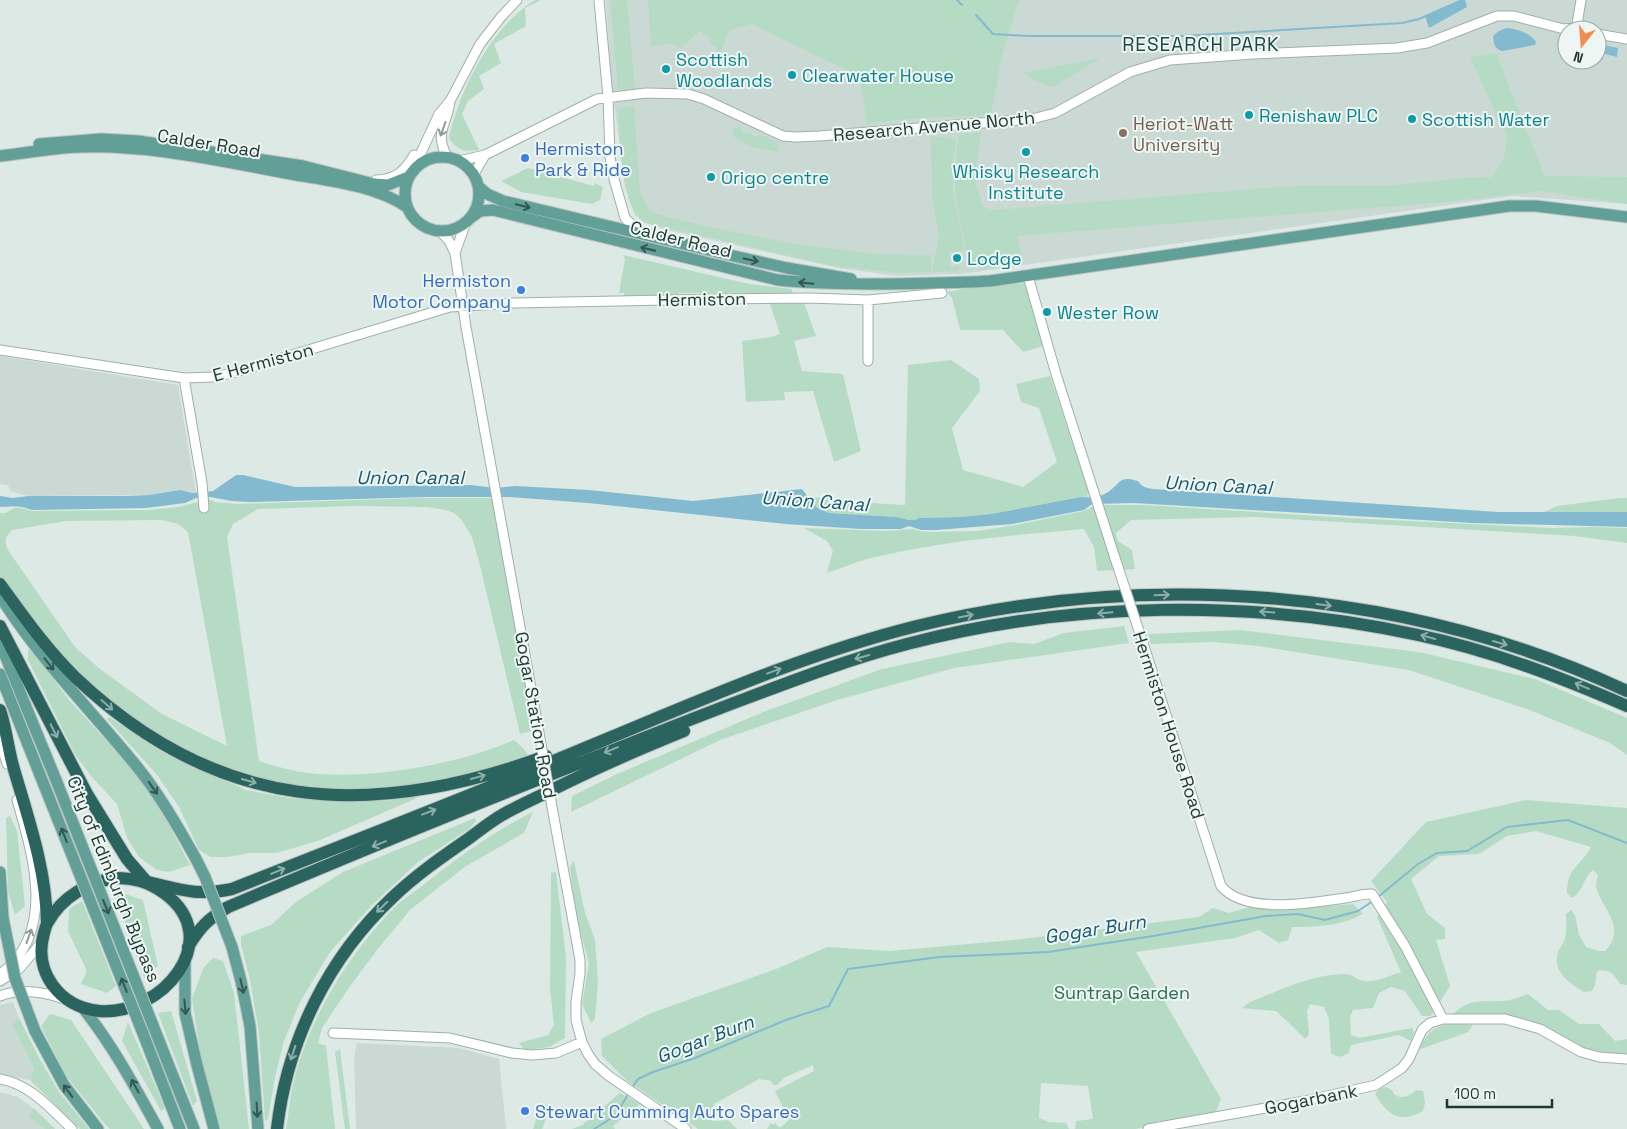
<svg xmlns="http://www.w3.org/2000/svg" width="1627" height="1129" font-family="'Space Grotesk',sans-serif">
<rect width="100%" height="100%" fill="#dde9e5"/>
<!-- built -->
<path fill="#cbd9d4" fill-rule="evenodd" d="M606,0H1627V204L1512,196L961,274L897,276L838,268L667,230L645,223L635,215L625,187L611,79ZM1567,30H1597V60H1567Z
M0,356L178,385L196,493L180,490L149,495L28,496L10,491L8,485L0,484Z
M13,1002L19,1018L12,1024L34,1071L30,1080L0,1075V1005Z
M357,1043L459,1048L499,1059L506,1129H356L354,1058Z
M0,1092L18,1097L37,1111L55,1129H0Z"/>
<!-- green -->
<path fill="#b5dbc4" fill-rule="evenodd" d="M535,0H541L525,8L526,26L494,44L501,63L479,76L484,89L468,101L462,114L479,150C465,152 457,151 449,138C459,90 492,26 535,0Z
M610,0H627L635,89L618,90Z
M648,0H1019L1001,59L991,115L921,118L867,123L861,87L862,79L851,72L751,24L730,30L715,65L712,64L718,51L715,46H712L709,43L711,39L699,31L682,48L671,43L651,47Z
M1496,53L1545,176L1627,177V204L1541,191L1446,202L1017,236L1024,263L985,269L979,264L970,266C964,239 956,210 955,182C954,166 957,151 959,135L981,132L975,180L983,207L993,210L1292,186H1384L1466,178L1492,177L1504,159L1507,138L1470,57Z
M1101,58L1053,87L1042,84L1023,73Z
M634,106L640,192L649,209L656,214L709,227L802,245L877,254L931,255V272L901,273L833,266L647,223C642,221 638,217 635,213C621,189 620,139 618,111L621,108Z
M740,126L744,132L750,133L755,137C764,132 770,139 778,144L779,148L776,152C759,149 746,147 732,135L733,129Z
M931,136L956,139L953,162V192L964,248L963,251L949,252L950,267L959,265V271L932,272L939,237L932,195Z
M528,168L594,186L595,183L603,187L600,200L592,204L521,192L501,181Z
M623,255L749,284L792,289V294L679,293L678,295L624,296V293H619L625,259Z
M1027,283L1044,346L1023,352L1003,330H960L952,298L947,292L968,288Z
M769,301L804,303L816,336L794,341L802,371L843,374L861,451L834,462L813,391L784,392L785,400L746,402L742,341L771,337L780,334Z
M951,360L979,379L980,391L952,428L963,470L1023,487L1057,462L1039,408L1021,402L1016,384L1050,376L1088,490L1087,498L1081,497L991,514L959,517L919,518L915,520H909L897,517L829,513L817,509L809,496L835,501L905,505L908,365Z
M419,498H492L535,730L520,734L479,561L472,537L461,519L454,513L446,510L428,507L354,506L258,509L233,524L227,537L259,761C275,766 291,771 308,773C370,780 456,765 514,740L524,749L531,761L478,777L343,796L210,768L92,692L0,584V513H6C16,505 21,508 32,511L149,510L179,507L208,499L215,502L236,504ZM163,520L178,524L188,532L227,746L162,714L100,669L75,647L8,550C4,541 5,537 12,530L66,521Z
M1620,498H1627V512H1544L1557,506Z
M1101,505H1145L1350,518L1552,528L1593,527L1627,528V543L1575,536L1254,517L1131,520L1116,533L1118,541L1132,550L1135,569L1097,571L1094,547L1084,529C1013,535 941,541 871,558C856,562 842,568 827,573L833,551L827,541L804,528L886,531L913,529L919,531L930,532L977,531L1011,526L1084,511L1092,507Z
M1124,626L1129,643L954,668L837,700L720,740L571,812L572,796L617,774L766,711L882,669L1010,642L1034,644L1064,633Z
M1240,630L1419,652L1535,679L1627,718V755L1610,743L1527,709L1409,670L1258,646L1213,642L1151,644L1148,634Z
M28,649L35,654L69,700L130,766L166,819L190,865L169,872L157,870L139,857L127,838L117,804L91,776L76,756L28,660Z
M109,717L164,753L246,790L289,798L342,801H386L418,795L417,798L320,840L277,853H249L228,857H210L199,850L179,807L158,776L107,719Z
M1526,800L1627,808V985L1620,984C1613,973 1610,969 1597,971L1595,985L1592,991L1584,992C1570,983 1552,973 1558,952C1560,947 1564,943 1565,938C1567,931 1566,921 1566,914L1571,910L1575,915L1579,935L1586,947L1599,951H1605C1627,928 1604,911 1597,890C1595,886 1597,880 1598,875L1593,870C1583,878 1583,892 1572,898L1567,893C1567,867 1582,865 1591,847L1536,831L1507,836L1479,854L1439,856L1411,879L1427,914L1445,928V939L1436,940L1450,986L1431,1016H1422L1405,991L1391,987L1379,993L1373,1008L1353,1010L1350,1017L1351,1035L1359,1038L1412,1028L1414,1032L1411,1041L1399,1035L1351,1045L1349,1053C1342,1057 1338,1058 1331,1053L1329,1019L1324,1007L1310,1004L1307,1011L1309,1034L1305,1039L1290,1024L1276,1011L1242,1008L1248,1003C1278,991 1310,975 1343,974C1352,973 1356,980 1364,981C1375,983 1391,975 1401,972L1377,917L1387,902L1371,881L1426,822Z
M533,812L524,833L466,866L410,910L377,950L348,989L322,1028L318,1043L326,1046L335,1129H286C289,1113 290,1096 294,1080C310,1018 346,958 391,911C400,901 413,893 423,885C458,857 494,831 533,812Z
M10,816L17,831L25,906L15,915L8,892L6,818Z
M475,818L476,821L469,829L418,862L372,905L330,952L300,1002L284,1041L275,1077L268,1119L265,1121L259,1033L250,980L241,945V936L271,925L296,902L343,872Z
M574,861L585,913L595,940L598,983L595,1019L591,1023L582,1004L589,963L576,915L570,867Z
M556,872L566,957L565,1038L549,1047L525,1050L519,1043L548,1035L554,1025L550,989L551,873Z
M114,890L143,900L158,966L144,978Z
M82,901L116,986L107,993L81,984L87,971L68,931L69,909Z
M1353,904L1363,914C1340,926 1318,927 1292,927L1288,940L1279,943L1259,930L1235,938L1136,952L1221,1099L1215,1114L1161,1124L1159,1120L1156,1124L1136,1129H1075L1076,1121L1093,1119L1088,1086L1041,1083L1039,1118L1049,1122L1066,1123L1069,1129H767L771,1123L773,1125L775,1123L780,1128L789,1120L775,1091L814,1071L813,1065L784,1078L777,1085H773L771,1081L759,1079L714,1104L710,1113L713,1121L728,1120L737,1129H698L626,1080L602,1056L601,1039L651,1013L776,969L827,947L889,951L1014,940L1199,917L1213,908L1229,913L1249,907L1280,910Z
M213,958L223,961L234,993L249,1129H221L203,1071L192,998L204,967Z
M1528,994L1548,1010H1559L1579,1024H1599L1615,1041L1627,1039V1054H1599L1581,1048L1540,1024L1506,1016H1457L1453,1014C1471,998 1479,1002 1501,1001C1510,1001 1520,997 1528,994Z
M171,1011L197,1101L193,1106L158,1013Z
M50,1014L71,1020L144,1129H110L104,1123L66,1076L41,1026Z
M19,1018L38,1056L59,1092L89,1129H80L30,1080L34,1070L12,1024Z
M128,1022L165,1108L161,1111L122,1041Z
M1450,1023L1473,1025L1468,1032L1418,1050C1427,1034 1431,1028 1450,1023Z
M340,1049L350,1129H345L335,1052Z
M1386,1087L1392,1090L1394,1094C1401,1100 1410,1096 1416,1090L1423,1091L1425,1103L1423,1111C1399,1124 1388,1115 1375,1094L1379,1089Z
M620,1093L640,1104L613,1126L615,1129H572L582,1125Z
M541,1103L551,1106L542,1129H533Z
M33,1108L55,1129H45L29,1117Z"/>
<!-- water -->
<path fill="#84bacf" d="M1462,0H1465L1467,7L1429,28L1425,16Z
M1506,28C1517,29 1529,32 1536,42L1535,45L1502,51C1494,49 1494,43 1493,36L1499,31Z
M1597,44L1618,48L1617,57L1597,52Z
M236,475H243L295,487L470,485L496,488L515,486L589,490L693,501L802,489L817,508L829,513L897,517L909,520H915L919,518L959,517L991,514L1081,497C1089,498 1101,497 1108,492C1121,483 1119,475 1138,481C1142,487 1146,488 1153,489L1498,512H1627V527L1473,523L1134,503L1092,504L1084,510L1012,524L936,530H921L909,526L901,529H861L786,524L588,503L510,497H425L250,502L232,501L210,497L196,498L185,503L146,508L32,510C18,505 13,507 0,507V496L13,498L28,496H128L149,495L180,490L193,493L213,491Z"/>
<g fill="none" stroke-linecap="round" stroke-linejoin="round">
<!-- stream -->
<path stroke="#84bacf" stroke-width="2" d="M957,0L962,5
M976,15L993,34L1029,36H1182L1402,23L1419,19L1462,0
M1378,897L1418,864L1437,853L1467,851L1507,827L1568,820L1627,843
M631,1089L638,1079L653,1072L695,1058L786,1020L829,1006L848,969L939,957L1048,952L1153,936L1266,916L1298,914L1325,920L1358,911L1373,901
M594,1129L615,1116L629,1093"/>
<!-- minor casing -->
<g stroke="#a0b0ac" stroke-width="11">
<path id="minor" d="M599,0L608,97L610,157L614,179L625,218L635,228L641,231
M1574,28L1577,24L1581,0
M1597,34L1627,39
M447,157C434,131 447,126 450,101
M459,161L485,155L597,99L646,93L688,94L704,99L783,136L796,137L819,136L1032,119L1055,113L1130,72L1170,60L1253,54L1397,48L1427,43L1497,16H1514L1564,29L1574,28L1578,30
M413,170L439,114L450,101L480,44L501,17L517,0
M474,174L485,155
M376,180C395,180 405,171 414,155
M440,231L449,241L455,253L466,327L538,727
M455,253L466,222
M1028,276L1056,374L1115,558
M868,300V361
M0,350L184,378L214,377L236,372L450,307L514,303L720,299L809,298L868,300L942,293
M184,378L202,483L204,508
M1142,640L1221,886C1245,915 1311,903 1345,898C1354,897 1363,893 1372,894L1405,946L1443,1019
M0,740L7,764
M554,818L580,960V974L576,1002V1020L582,1042L588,1054L595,1064L609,1076L686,1129
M0,974C57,933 33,856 17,800
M0,981L19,969L41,943
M0,996C21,988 44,992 64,999
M333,1033L450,1038L512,1053L532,1055L556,1053L582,1042
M0,1079C31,1085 50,1108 72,1129
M1148,1129L1305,1101L1376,1085L1402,1068L1409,1059L1422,1030L1430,1023L1443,1019H1505L1540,1029L1581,1052L1599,1057L1627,1059"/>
</g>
<!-- major casing -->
<g stroke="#bcc3c2" stroke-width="13">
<path id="major" d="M39,144L101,139L138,141L303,166L374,184L388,185L408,177
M0,156C26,153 53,148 80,147C147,144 225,162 291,174C330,181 374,185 407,207
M405 194a37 37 0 1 1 74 0a37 37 0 1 1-74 0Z
M479,187L487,194L503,201L734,256L787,268L851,279
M469,219L480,211L493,210L778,280C815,284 852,284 890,284C923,283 957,283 990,281L1509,206H1536L1627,217
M0,596C38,657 88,707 134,763C158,792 177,825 196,859
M0,643L56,780
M0,674L44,785
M0,872L3,918
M232,947L241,981L250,1026L258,1129
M185,958V1013L197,1065L214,1129
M82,1007C112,1044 135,1087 158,1129
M152,1023L194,1129
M35,1031L64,1085L98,1129
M142,1031L180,1129"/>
</g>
<!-- highway casing -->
<g stroke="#bcc3c2" stroke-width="14">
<path id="highway" d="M0,584C24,617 47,650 76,678C218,812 369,821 546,756
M0,626L87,794L127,859L146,881
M0,710C6,728 8,747 13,766C28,818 46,868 47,923
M115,878C135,878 148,882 164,893C227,939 162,1016 99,1011C59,1007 33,971 44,933C45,929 46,925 48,922C62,897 88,882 115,878Z
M148,882C182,890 197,896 232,889C348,843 465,798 580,750C690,705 800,655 917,626C1151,569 1408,589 1627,691
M188,947C200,927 208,919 228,907C353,854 477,803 603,754C651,735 699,716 747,698C800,678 853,658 907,644C1070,601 1254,599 1418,635C1490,650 1560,677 1627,706
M277,1129C287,1041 328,958 393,897C416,875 442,857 468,839C479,831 490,822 502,815C516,807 531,800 546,793C591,770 637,750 684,731"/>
</g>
<!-- minor -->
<use href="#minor" stroke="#fff" stroke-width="9"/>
<!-- major -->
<use href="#major" stroke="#619f97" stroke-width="11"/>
<!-- highway -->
<use href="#highway" stroke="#2b645f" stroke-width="12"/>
<!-- minor-bridge casing -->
<g stroke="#a0b0ac" stroke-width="11" stroke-linecap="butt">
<path id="minor-bridge" d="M1115,558L1142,640
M538,727L554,818"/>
</g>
<!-- major-bridge casing -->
<g stroke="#bcc3c2" stroke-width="13" stroke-linecap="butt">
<path id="major-bridge" d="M56,780L152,1023
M44,785L142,1031
M196,859L205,877L232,947
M3,918L15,978L35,1031"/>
</g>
<!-- minor-bridge -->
<use href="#minor-bridge" stroke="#fff" stroke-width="9"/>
<!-- major-bridge -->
<use href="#major-bridge" stroke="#619f97" stroke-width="11"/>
</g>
<!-- one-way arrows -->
<defs><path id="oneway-shaft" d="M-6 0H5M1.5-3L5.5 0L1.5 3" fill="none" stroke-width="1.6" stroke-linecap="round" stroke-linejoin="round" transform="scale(1.25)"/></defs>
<g stroke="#8f9c9a">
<use href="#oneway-shaft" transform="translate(443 129) rotate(110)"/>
<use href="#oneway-shaft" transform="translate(29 936) rotate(-70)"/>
</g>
<g stroke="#335752">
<use href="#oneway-shaft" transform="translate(523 206) rotate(14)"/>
<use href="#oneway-shaft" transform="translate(648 249) rotate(-166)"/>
<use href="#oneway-shaft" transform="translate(751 260) rotate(12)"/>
<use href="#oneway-shaft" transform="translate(806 283) rotate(-175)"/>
<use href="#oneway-shaft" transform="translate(49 664) rotate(52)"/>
<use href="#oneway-shaft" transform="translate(153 788) rotate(55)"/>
<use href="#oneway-shaft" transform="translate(64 835) rotate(-112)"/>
<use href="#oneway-shaft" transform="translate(106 907) rotate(68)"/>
<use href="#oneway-shaft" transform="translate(124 985) rotate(-112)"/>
<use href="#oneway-shaft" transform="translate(242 986) rotate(77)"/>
<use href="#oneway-shaft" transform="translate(185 1007) rotate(85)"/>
<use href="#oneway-shaft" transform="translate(135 1086) rotate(-119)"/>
<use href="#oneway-shaft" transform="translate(68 1091) rotate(-126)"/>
<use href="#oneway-shaft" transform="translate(257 1110) rotate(87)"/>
</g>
<g stroke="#8cada9">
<use href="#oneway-shaft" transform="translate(1162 595) rotate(-2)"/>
<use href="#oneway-shaft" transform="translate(1324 605) rotate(7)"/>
<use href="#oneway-shaft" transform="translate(1267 612) rotate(-176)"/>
<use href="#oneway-shaft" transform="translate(1105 613) rotate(175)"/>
<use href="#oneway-shaft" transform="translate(966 616) rotate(-11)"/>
<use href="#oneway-shaft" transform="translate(1428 637) rotate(-165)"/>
<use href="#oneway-shaft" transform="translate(1500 643) rotate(16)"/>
<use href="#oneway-shaft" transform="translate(862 657) rotate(164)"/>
<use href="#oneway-shaft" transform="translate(774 671) rotate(-20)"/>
<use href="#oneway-shaft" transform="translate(1582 686) rotate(-157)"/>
<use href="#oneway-shaft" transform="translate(107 705) rotate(41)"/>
<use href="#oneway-shaft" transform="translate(54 731) rotate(63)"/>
<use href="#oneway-shaft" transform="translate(611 750) rotate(158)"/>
<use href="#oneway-shaft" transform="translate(478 777) rotate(-15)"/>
<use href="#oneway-shaft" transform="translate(249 781) rotate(16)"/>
<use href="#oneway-shaft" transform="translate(429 812) rotate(-21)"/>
<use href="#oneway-shaft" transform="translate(379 844) rotate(158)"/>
<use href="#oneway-shaft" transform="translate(278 871) rotate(-22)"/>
<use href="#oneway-shaft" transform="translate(382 907) rotate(135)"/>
<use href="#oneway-shaft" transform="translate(293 1053) rotate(108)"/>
</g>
<!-- markers -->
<g fill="#0f9aa8" stroke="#edf6f3" stroke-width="2">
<circle cx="666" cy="69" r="5"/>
<circle cx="792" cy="75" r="5"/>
<circle cx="1249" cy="115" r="5"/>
<circle cx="1412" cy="119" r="5"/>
<circle cx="1026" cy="152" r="5"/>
<circle cx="711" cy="177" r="5"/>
<circle cx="957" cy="258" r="5"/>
<circle cx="1047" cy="312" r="5"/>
</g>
<circle fill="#8d6e63" stroke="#edf6f3" stroke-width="2" cx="1123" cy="133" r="5"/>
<g fill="#3f7fe0" stroke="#edf6f3" stroke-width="2">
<circle cx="525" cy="158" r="5"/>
<circle cx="521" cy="290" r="5"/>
<circle cx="525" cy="1111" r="5"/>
</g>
<g text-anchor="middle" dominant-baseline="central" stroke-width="4" stroke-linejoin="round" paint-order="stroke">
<!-- culture labels -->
<g font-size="18" fill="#0d838f" stroke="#edf6f3" text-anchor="start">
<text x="676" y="59">Scottish<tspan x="676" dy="21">Woodlands</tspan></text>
<text x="802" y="75">Clearwater House</text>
<text x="1259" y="115">Renishaw PLC</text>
<text x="1422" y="119">Scottish Water</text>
<text x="1026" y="171" text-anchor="middle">Whisky Research<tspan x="1026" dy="21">Institute</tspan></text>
<text x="721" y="177">Origo centre</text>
<text x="967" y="258">Lodge</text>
<text x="1057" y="312">Wester Row</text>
</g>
<!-- education labels -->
<g font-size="18" fill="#785e54" stroke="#edf6f3" text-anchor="start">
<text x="1133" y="123">Heriot-Watt<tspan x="1133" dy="21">University</tspan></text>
</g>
<!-- street labels -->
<g font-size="18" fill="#1f3834" stroke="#edf6f3">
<text transform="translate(934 126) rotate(-5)">Research Avenue North</text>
<text transform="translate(209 143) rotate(9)">Calder Road</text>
<text transform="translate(681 239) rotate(14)">Calder Road</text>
<text transform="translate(702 299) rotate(-1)">Hermiston</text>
<text transform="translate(263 362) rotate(-15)">E Hermiston</text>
<text transform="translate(536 715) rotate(80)">Gogar Station Road</text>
<text transform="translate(1169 725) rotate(72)">Hermiston House Road</text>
<text transform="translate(114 879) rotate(68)">City of Edinburgh Bypass</text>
<text transform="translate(1311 1099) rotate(-11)">Gogarbank</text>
</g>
<!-- shop labels -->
<g font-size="18" fill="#366cbe" stroke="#edf6f3" text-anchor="start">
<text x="535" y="148">Hermiston<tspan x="535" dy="21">Park &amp; Ride</tspan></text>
<text x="511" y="280" text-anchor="end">Hermiston<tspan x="511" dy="21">Motor Company</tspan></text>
<text x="535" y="1111">Stewart Cumming Auto Spares</text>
</g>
<!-- park labels -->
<g font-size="18" fill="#2a6e4d" stroke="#edf6f3">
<text x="1122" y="992">Suntrap Garden</text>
</g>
<!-- neighbourhood labels -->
<g font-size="19" letter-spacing="1" fill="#1b4944" stroke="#edf6f3">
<text x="1201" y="44">RESEARCH PARK</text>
</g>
<!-- water labels -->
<g font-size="19" font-style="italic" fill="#1a5973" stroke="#edf6f3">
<text x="410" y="477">Union Canal</text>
<text transform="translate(1218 485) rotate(3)">Union Canal</text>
<text transform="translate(815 501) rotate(4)">Union Canal</text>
<text transform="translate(1095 929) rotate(-9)">Gogar Burn</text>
<text transform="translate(705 1039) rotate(-21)">Gogar Burn</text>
</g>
</g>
<!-- north arrow -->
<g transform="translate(1582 45) rotate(197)"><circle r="24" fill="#edf6f3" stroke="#9baaa7"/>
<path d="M0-4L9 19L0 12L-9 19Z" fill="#f28d52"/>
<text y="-8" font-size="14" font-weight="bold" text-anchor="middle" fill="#1f3834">N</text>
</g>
<!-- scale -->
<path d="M1447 1099v8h105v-8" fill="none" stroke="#1f3834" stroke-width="2.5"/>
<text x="1454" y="1099" font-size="15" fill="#1f3834" stroke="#edf6f3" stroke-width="4" paint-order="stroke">100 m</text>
</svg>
